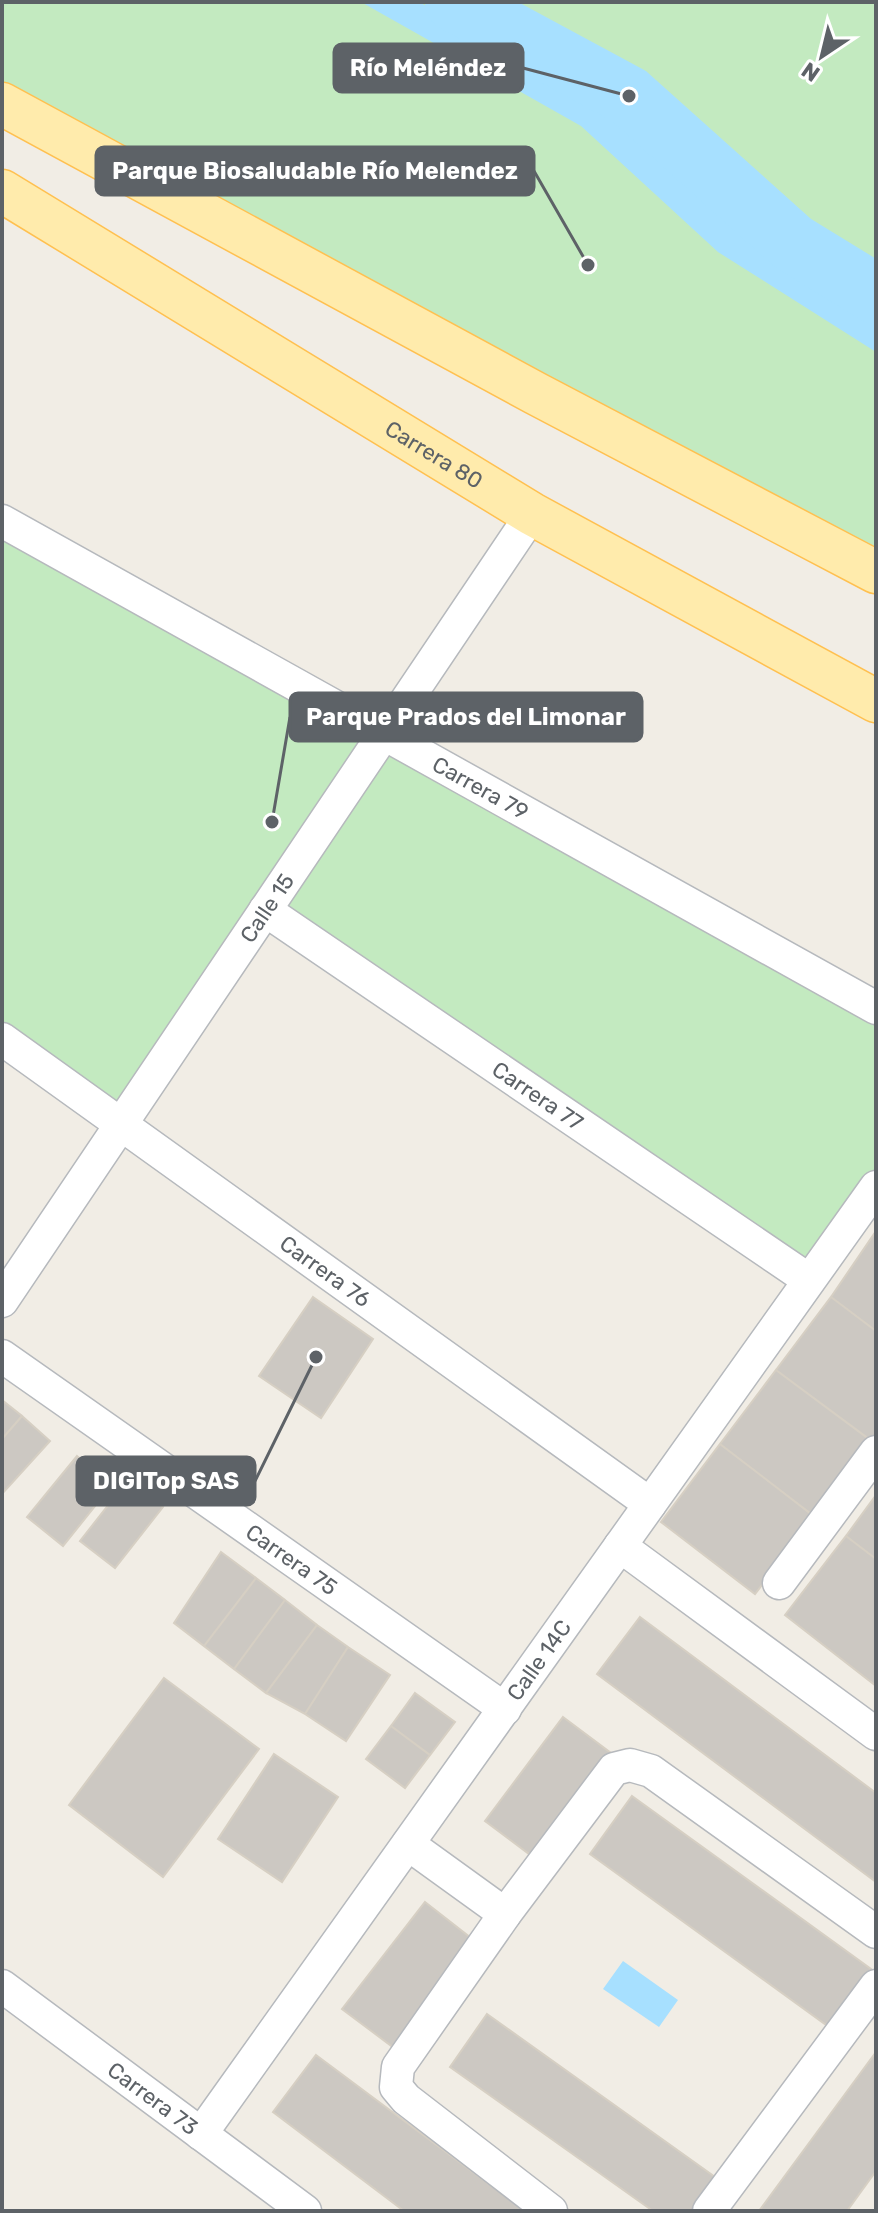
<svg xmlns="http://www.w3.org/2000/svg" width="878" height="2213" font-family="Rubik,sans-serif">
<rect width="100%" height="100%" fill="#f1ede5"/>
<!-- green -->
<path fill="#c3eac0" d="M2,2H876V572L2,104Z
M2,521L876,1008V1187L809,1280L265,910L121,1124L2,1039Z"/>
<!-- water -->
<path fill="#a7e0ff" d="M361,2H419L627,116L702,180L747,226L876,309V352L718,252L581,126Z
M623,1961L678,2000L659,2027L603,1989Z"/>
<g fill="none" stroke-linecap="round" stroke-linejoin="round">
<!-- river -->
<path stroke="#a7e0ff" stroke-width="60" d="M455,2L629,96L793,243L876,294"/>
</g>
<!-- building -->
<path fill="#ccc8c2" stroke="#d6cfc3" stroke-width="2" d="M876,1231V1331L831,1297Z
M313,1297L373,1339L321,1418L259,1376Z
M831,1297L876,1331V1438L873,1442L776,1370Z
M776,1370L873,1442L815,1517L720,1444Z
M2,1400L22,1416L2,1439Z
M22,1416L50,1441L2,1494V1439Z
M720,1444L815,1517L755,1594L661,1522Z
M77,1456L112,1485L63,1546L27,1517Z
M128,1480L163,1507L115,1568L80,1541Z
M876,1495V1559L846,1536Z
M846,1536L876,1559V1686L785,1615Z
M221,1552L256,1578L204,1646L174,1623Z
M256,1578L285,1600L234,1669L204,1646Z
M285,1600L317,1625L266,1693L234,1669Z
M640,1617L876,1793V1882L597,1674Z
M317,1625L348,1647L305,1714L266,1693Z
M348,1647L390,1675L346,1741L305,1714Z
M164,1678L259,1749L163,1877L69,1805Z
M415,1693L455,1722L430,1755L391,1726Z
M563,1717L615,1756L537,1860L485,1821Z
M391,1726L430,1755L405,1788L366,1759Z
M274,1754L338,1797L282,1882L218,1839Z
M632,1796L871,1969L829,2027L590,1854Z
M425,1902L480,1945L402,2054L342,2009Z
M487,2014L722,2182L702,2211H653L450,2067Z
M876,2052V2171L847,2211H759Z
M316,2055L525,2211H404L273,2112Z"/>
<g fill="none" stroke-linecap="round" stroke-linejoin="round">
<!-- minor casing -->
<g stroke="#b6b9bd" stroke-width="35">
<g id="minor">
<path id="s1" d="M2,521L876,1008"/>
<path id="s2" d="M265,910L809,1280"/>
<path id="s3" d="M2,1039L650,1504"/>
<path id="s4" d="M2,1301L532,514"/>
<path id="s5" d="M2,1356L505,1709"/>
<path d="M620,1546L876,1734"/>
<path d="M779,1583L876,1452"/>
<path d="M408,1844L505,1914"/>
<path id="s6" d="M2,1986L305,2211"/>
<path id="s7" d="M201,2134L876,1187"/>
<path d="M551,2211L406,2099L396,2087L398,2067L505,1914L614,1769L630,1765L651,1771L876,1932"/>
<path d="M709,2211L876,1986"/>
</g>
</g>
<!-- major casing -->
<g stroke="#ffc050" stroke-width="45">
<g id="major">
<path d="M2,104L535,393L876,572"/>
<path id="s8" d="M2,191L532,514L876,701"/>
</g>
</g>
<!-- minor -->
<use href="#minor" stroke="#fff" stroke-width="32"/>
<!-- major -->
<use href="#major" stroke="#ffebac" stroke-width="42"/>
</g>
<g text-anchor="middle" dominant-baseline="central" stroke-width="7" stroke-linejoin="round" paint-order="stroke">
<!-- street labels -->
<g font-size="22" fill="#5d6267" stroke="#fff">
<text stroke="none"><textPath href="#s8" startOffset="506">Carrera 80</textPath></text>
<text stroke="none"><textPath href="#s1" startOffset="548">Carrera 79</textPath></text>
<text stroke="none"><textPath href="#s4" startOffset="474">Calle 15</textPath></text>
<text stroke="none"><textPath href="#s2" startOffset="330">Carrera 77</textPath></text>
<text stroke="none"><textPath href="#s3" startOffset="398">Carrera 76</textPath></text>
<text stroke="none"><textPath href="#s5" startOffset="354">Carrera 75</textPath></text>
<text stroke="none"><textPath href="#s7" startOffset="582">Calle 14C</textPath></text>
<text stroke="none"><textPath href="#s6" startOffset="188">Carrera 73</textPath></text>
</g>
</g>
<!-- callouts -->
<path fill="none" stroke="#5d6267" stroke-width="3" d="M629 96L523 68M588 265L534 171M272 822L290 717M316 1357L255 1481"/>
<g fill="#5d6267" stroke="#fff" stroke-width="3">
<circle cx="629" cy="96" r="8"/>
<circle cx="588" cy="265" r="8"/>
<circle cx="272" cy="822" r="8"/>
<circle cx="316" cy="1357" r="8"/>
</g>
<g fill="#5d6267" stroke="#5d6267" stroke-width="3">
<rect x="334" y="44" width="189" height="48" rx="8"/>
<rect x="96" y="147" width="438" height="48" rx="8"/>
<rect x="290" y="693" width="352" height="48" rx="8"/>
<rect x="77" y="1457" width="178" height="48" rx="8"/>
</g>
<g font-size="24" text-anchor="middle" font-weight="bold" fill="#fff">
<text x="428" y="76">Río Meléndez</text>
<text x="315" y="179">Parque Biosaludable Río Melendez</text>
<text x="466" y="725">Parque Prados del Limonar</text>
<text x="166" y="1489">DIGITop SAS</text>
</g>
<!-- border -->
<rect width="878" height="2213" fill="none" stroke="#5d6267" stroke-width="8"/>
<!-- north arrow -->
<g transform="translate(822 56) rotate(215)" stroke="#ffffff" stroke-width="6" paint-order="stroke">
<path d="M0-6L14 30L0 20L-14 30Z" fill="#5d6267"/>
<text y="-12" font-size="22" font-weight="bold" text-anchor="middle" fill="#5d6267">N</text>
</g>
</svg>
